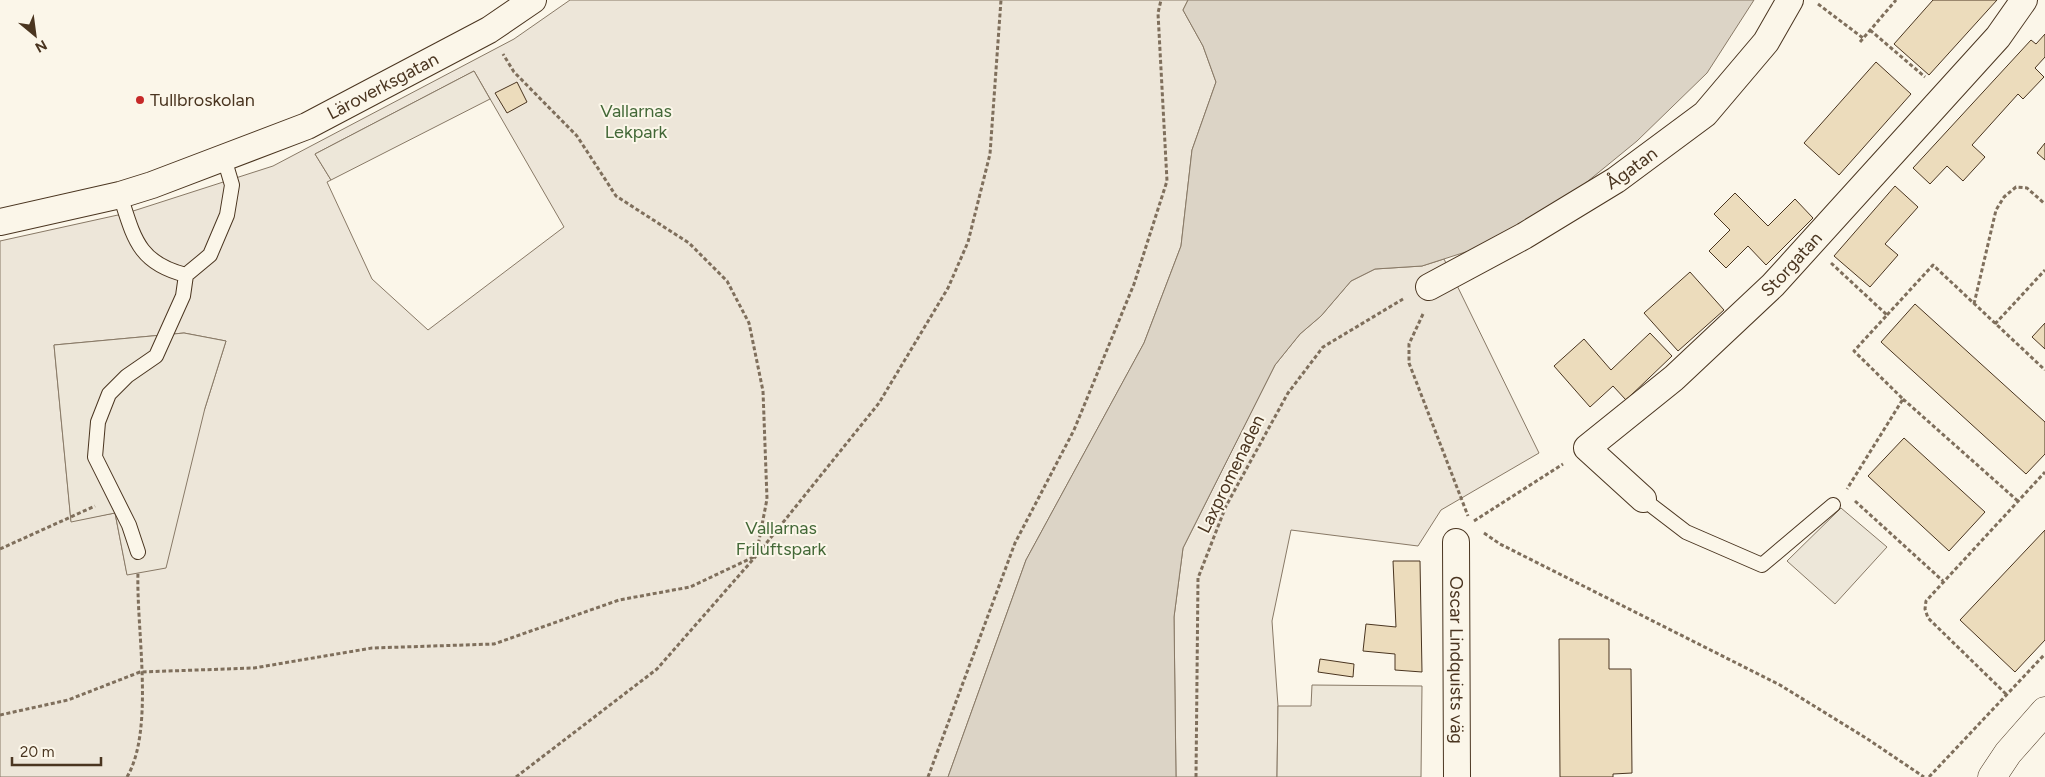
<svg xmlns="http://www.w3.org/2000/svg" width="2045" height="777" font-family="Figtree,sans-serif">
<rect width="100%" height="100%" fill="#fbf6e9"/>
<!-- green -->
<path fill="#ede6d9" stroke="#887966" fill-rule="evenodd" d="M570,0H1188L1183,10L1203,46L1216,82L1192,150L1181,246L1144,343L1026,560L948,777H0V241L127,213L273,166L514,39ZM474,71L564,227L428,330L372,279L327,182L331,180L315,154ZM184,333L226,341L205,408L127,574L115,513L71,521L54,345Z
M1444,259L1539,453L1441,510L1418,546L1291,530L1272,621L1278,706L1277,777H1176L1174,617L1183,548L1275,365L1300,334L1321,316L1351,281L1375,269L1422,266Z"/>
<!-- parking -->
<path fill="#ede7d9" stroke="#887966" d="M474,71L490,99L331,180L315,154Z
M184,333L226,341L205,408L166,568L127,575L115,513L71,522L54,345Z
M1841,508L1887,547L1835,604L1787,561Z
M1312,685L1422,686L1421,777H1277L1278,706H1311Z"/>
<!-- water -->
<path fill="#dcd4c6" stroke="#887966" d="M1188,0H1754L1707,73L1637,141L1560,204L1475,249L1422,266L1375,269L1351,281L1321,316L1300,334L1275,365L1183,548L1174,617L1176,777H948L1026,560L1144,343L1181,246L1192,150L1216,82L1203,46L1183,10Z"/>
<!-- building -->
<path fill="#ecdcbc" stroke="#4a3520" d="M1933,0H1997L1929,75L1894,44Z
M2045,34V57L2035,68L2044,77L2023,99L2018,94L1972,145L1985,157L1963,181L1947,166L1930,184L1913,168L2031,40L2036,44Z
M1876,62L1911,94L1839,175L1804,143Z
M517,82L527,102L507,113L495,93Z
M2045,143V160L2037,153Z
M1895,186L1918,207L1885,244L1898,255L1870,287L1834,256Z
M1735,193L1768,226L1795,199L1813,218L1766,265L1748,246L1726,268L1709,251L1730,230L1714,214Z
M1690,272L1724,310L1678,351L1644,313Z
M1915,304L2045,422V454L2026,474L1881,342Z
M2045,323V349L2032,337Z
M1650,333L1672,356L1626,400L1613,386L1590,407L1554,366L1584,339L1611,370Z
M1904,438L1985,512L1949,551L1868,476Z
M2045,530V640L2015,672L1960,620Z
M1393,561H1420L1422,672L1395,670V654L1363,651L1366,624L1396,627Z
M1559,639H1609V669H1631L1632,773L1613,774V777H1560Z
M1320,659L1354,664L1353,677L1318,672Z"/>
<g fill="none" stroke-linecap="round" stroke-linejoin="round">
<!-- lane casing -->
<g stroke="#4a3520" stroke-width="16">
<path id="lane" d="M120,195C134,238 138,263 186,275
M1643,499L1686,532L1762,565L1833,505
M138,552L129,525L95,457L98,422L109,394L127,376L156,356L183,296L186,275L210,255L227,215L232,185L224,158"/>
</g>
<!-- street casing -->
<g stroke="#4a3520" stroke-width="28">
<g id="street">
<path id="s1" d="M0,222L120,195L152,185L307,126L489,30L533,0"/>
<path id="s2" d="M1429,287L1524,236L1616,180L1705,114L1766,42L1790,0"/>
<path id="s3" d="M1643,499L1587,448L1674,378L1773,285L1998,37L2024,0"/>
<path id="s4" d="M1456,542L1457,777"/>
</g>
</g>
<!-- secondary casing -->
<g stroke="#4a3520" stroke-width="29">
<path id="secondary" d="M1992,777L2008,753L2045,711"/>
</g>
<!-- path -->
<path stroke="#7f6f5c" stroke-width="3" stroke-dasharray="4 2.5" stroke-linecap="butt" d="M1818,4L1863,38
M1870,30L1925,77
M1860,42L1896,0
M1831,263L1887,315L1854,351L1903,399L1847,489
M1974,304L1996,210L2004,197L2016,187L2027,188L2045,204
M1423,314L1409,344V363L1468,516
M1887,315L1933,265L2045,370
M1995,324L2045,270
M1903,399L2019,502
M1855,501L1943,581
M1474,521L1563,464
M1484,533L1500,544L1780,685L1866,738L1924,777
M0,549L95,506
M2006,694L1928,618L1925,609L1926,601L2045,472
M0,715L68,700L140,672L254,668L372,648L494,644L619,600L690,587L756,556L767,499L763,391L749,323L727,281L689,243L616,196L577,136L514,72L503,54
M127,777C155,729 136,629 138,572
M516,777L657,669L756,556L879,403L948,288L968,242L990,154L1001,0
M928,777L1015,543L1074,430L1134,284L1167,181L1158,13L1161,0
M1196,777L1198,578L1226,506L1288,393L1323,347L1403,299
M1929,777L2045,654"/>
<!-- lane -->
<use href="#lane" stroke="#fbf6e9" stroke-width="14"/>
<!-- street -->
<use href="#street" stroke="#fbf6e9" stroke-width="26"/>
<!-- secondary -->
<use href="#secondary" stroke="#fbf6e9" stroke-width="28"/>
</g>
<!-- markers -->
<circle fill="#c62828" stroke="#fbf6e9" stroke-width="2" cx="140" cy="100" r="5"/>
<g text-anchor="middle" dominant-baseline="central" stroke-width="4" stroke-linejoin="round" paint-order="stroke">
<!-- street labels -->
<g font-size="18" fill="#4a3520" stroke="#fbf6e9">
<text stroke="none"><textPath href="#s1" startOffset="408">Läroverksgatan</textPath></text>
<text stroke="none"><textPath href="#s2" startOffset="235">Ågatan</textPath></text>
<text stroke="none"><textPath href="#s3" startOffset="351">Storgatan</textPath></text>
<text transform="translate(1231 474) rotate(-64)">Laxpromenaden</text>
<text stroke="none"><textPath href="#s4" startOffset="118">Oscar Lindquists väg</textPath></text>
</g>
<!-- poi labels -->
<g font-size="18" fill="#4a3520" stroke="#fbf6e9" text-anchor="start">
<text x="150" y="100">Tullbroskolan</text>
</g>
<!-- park labels -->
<g font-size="18" fill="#436837" stroke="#fbf6e9">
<text x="636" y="111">Vallarnas<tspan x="636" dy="21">Lekpark</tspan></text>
<text x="781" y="528">Vallarnas<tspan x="781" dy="21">Friluftspark</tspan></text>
</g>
</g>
<!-- north arrow -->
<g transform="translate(35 35) rotate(151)" stroke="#fbf6e9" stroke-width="4" paint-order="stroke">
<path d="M0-4L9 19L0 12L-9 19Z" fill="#4a3520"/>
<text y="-8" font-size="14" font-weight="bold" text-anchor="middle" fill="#4a3520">N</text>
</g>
<!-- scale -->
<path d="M12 757v8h89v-8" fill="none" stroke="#4a3520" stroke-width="2.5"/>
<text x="20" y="757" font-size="15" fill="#4a3520" stroke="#fbf6e9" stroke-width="4" paint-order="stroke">20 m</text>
</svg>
